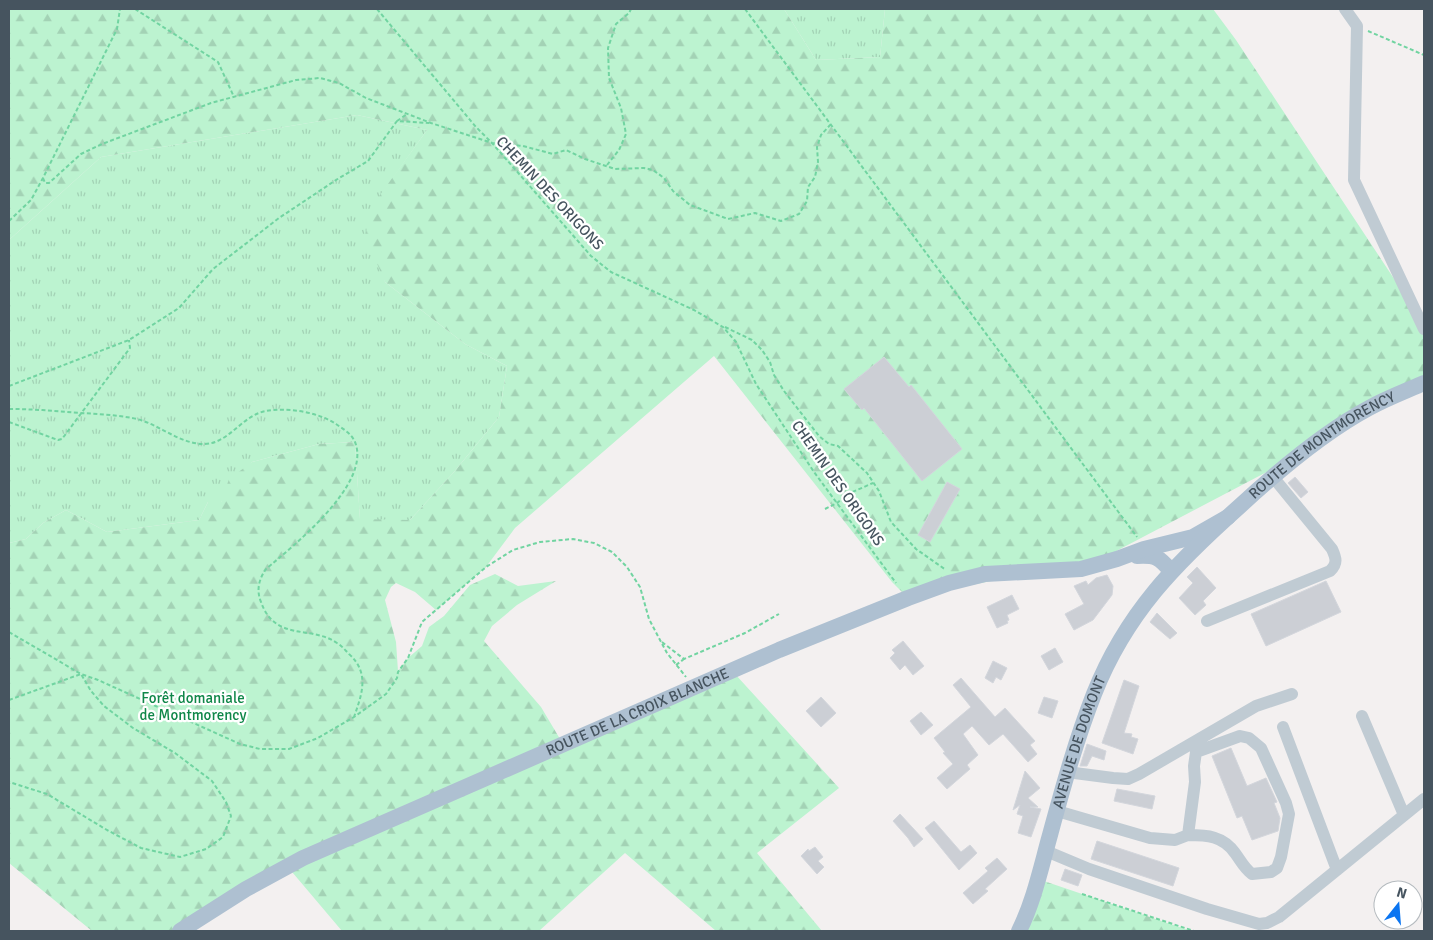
<svg xmlns="http://www.w3.org/2000/svg" width="1433" height="940" font-family="Signika,sans-serif">
<defs>
<pattern id="grass-tufts" width="24" height="20" patternUnits="userSpaceOnUse" patternTransform="scale(1.25)"><rect width="24" height="20" fill="#bcf3d0"/><path d="M3 7l-1-3M5 7V3M7 7l1-3M15 17l-1-3M17 17v-4M19 17l1-3" fill="none" stroke="#a3d2b5"/></pattern>
<pattern id="forest-firs" width="22" height="20" patternUnits="userSpaceOnUse" patternTransform="scale(1.25)"><rect width="22" height="20" fill="#bcf3d0"/><path d="M5 1l3.5 6h-7zM16 11l3.5 6h-7z" fill="#a3d2b5"/></pattern>
</defs>
<rect width="100%" height="100%" fill="#f3f0f0"/>
<!-- grass -->
<path fill="url(#grass-tufts)" d="M784,9H885L880,57L816,60Z
M357,115L427,130L373,206L385,282L465,344L507,366L499,417L454,472L410,520H360L355,442L319,444L252,462L221,502H208L199,520L107,532L66,510L43,523L26,539L9,543V240L101,157Z"/>
<!-- forest -->
<path fill="url(#forest-firs)" d="M9,9H784L816,60L880,57L885,9H1213L1236,40L1424,324V384L1301,454L1103,558L908,598L892,582L714,356L515,528L486,567L436,610L415,592L396,583L391,587L385,600L396,642L398,671L408,658L422,646L429,627L444,616L470,585L495,574L518,586L556,581L517,605L492,626L484,641L541,707L563,744L735,674L839,788L757,853L822,931H716L625,853L539,931H342L287,866L180,931H92L9,863V543L26,539L43,523L66,510L107,532L199,520L208,502H221L229,479L252,462L319,444L355,442L360,519L410,520L454,472L499,417L507,366L465,344L385,282L365,236L372,206L427,130L357,115L101,157L9,240Z
M1038,879L1191,931H1018Z"/>
<!-- building -->
<path fill="#cccfd5" stroke="#d3d6dc" d="M884,357L909,387L911,385L962,449L922,481L864,408L862,410L844,389Z
M1295,477L1308,492L1301,498L1288,483Z
M947,482L960,489L930,542L918,535Z
M1197,567L1216,588L1203,601L1206,605L1195,615L1179,598L1193,583L1187,577Z
M1107,575L1113,586L1112,595L1093,620L1074,630L1065,614L1084,604L1074,586L1086,581L1088,585L1096,578Z
M1326,581L1341,612L1266,646L1251,614Z
M1012,595L1019,609L1007,615L1009,620L1007,621L1008,623L997,628L987,607Z
M1157,613L1177,633L1170,639L1150,622Z
M903,641L924,666L913,675L905,665L900,670L890,658L895,653L892,650Z
M1055,648L1063,662L1049,670L1041,656Z
M993,661L1007,668L1001,680L996,677L993,683L985,678Z
M961,678L995,717L1005,708L1035,741L1030,745L1037,754L1028,762L1003,734L989,745L972,726L963,734L978,755L967,765L970,769L947,789L937,778L953,764L943,753L945,752L934,738L971,707L953,685Z
M1124,680L1139,686L1124,733L1132,734L1131,737L1138,739L1133,754L1102,743Z
M821,697L836,713L821,727L806,711Z
M1044,697L1058,701L1052,718L1038,713Z
M921,712L933,725L921,735L910,721Z
M1087,744L1106,751L1104,760L1092,756L1087,766H1080Z
M1231,748L1247,786L1266,778L1277,802L1274,803L1280,818L1278,831L1252,840L1242,816L1237,818L1212,756Z
M1025,771L1040,788L1028,798L1038,807H1030L1041,809L1031,837L1018,833L1023,816L1017,814L1020,805L1013,810Z
M1117,789L1155,796L1152,809L1114,801Z
M900,814L923,839L914,847L908,838L893,821Z
M934,821L961,852L970,845L977,853L959,870L925,828Z
M1097,841L1179,868L1173,886L1091,859Z
M815,847L823,857L818,861L824,867L817,874L801,856L808,849L809,851Z
M997,858L1007,869L985,889L988,891L973,904L963,893L988,871L985,868Z
M1065,869L1082,875L1078,886L1061,880Z"/>
<g fill="none" stroke-linecap="round" stroke-linejoin="round">
<!-- path -->
<path stroke="#71d4a1" stroke-width="2" stroke-dasharray="4 2.5" stroke-linecap="butt" d="M135,9L218,62L234,97
M377,9L476,127L492,143L591,256L611,272L694,310L723,327L736,342L756,384L814,472L896,583
M745,9L1137,537
M1368,31L1424,55
M397,121L407,114
M607,165L619,150L626,134L621,108L609,78L608,48L616,24L629,13L631,9
M43,178L45,183H49L81,154L102,144L211,103L296,80L320,78L339,83L366,98L431,123L492,143L523,146L553,154L566,150L585,159L615,169L644,168L653,170L664,178L673,191L690,205L728,219L755,213L781,221L799,214L807,201L808,187L815,177L818,162L817,147L821,135L831,124
M9,221L31,200L43,178L117,29L120,9
M725,327L752,340L762,350L770,362L774,375L784,391L819,436L829,444L838,446L867,473L879,491L891,522L916,549L946,570
M9,386L129,340L179,308L213,269L279,218L336,180L368,161L397,121L429,123
M9,409C33,409 56,411 80,413C99,414 118,415 137,419C160,425 180,444 204,444C229,444 242,415 266,411C287,407 318,412 336,424C343,429 351,433 355,442C372,484 293,546 266,569C259,579 256,590 261,602C275,642 311,625 337,643C342,646 345,650 349,654C370,673 362,694 354,717
M9,422L58,440L62,439L130,348L129,340
M825,509L837,503L848,494L873,483
M9,632L81,674L91,691L104,706L133,728L175,753L212,781L226,802L231,816L223,837L206,849L180,857L141,848L107,830L47,794L9,782
M662,642L684,659L745,633L779,614
M676,665L684,659
M9,700L81,674L98,680L240,744L260,749H289L318,738L354,717L386,694L397,678L398,672L408,658L422,622L486,567L513,550L540,542L573,539L594,543L612,552L627,567L640,587L649,619L660,640L667,653L686,677
M1082,894L1194,931"/>
<!-- minor -->
<path stroke="#c0cbd3" stroke-width="12" d="M1345,9L1357,26L1354,180L1424,329
M1207,621L1330,571C1338,563 1336,558 1332,549L1273,477
M1362,716L1404,815
M1283,727L1337,870
M1067,772L1113,778L1128,779L1139,774L1256,706L1292,694
M1057,811L1150,838L1175,840L1188,835L1195,782L1194,766L1196,752L1240,736L1249,738L1261,748L1286,803L1289,814L1281,857L1277,868L1271,872L1252,874C1244,868 1241,861 1235,853C1223,836 1207,835 1188,835
M1046,851L1089,869L1207,909L1259,924L1267,923L1279,917L1424,799"/>
<!-- major -->
<g stroke="#aec0d1" stroke-width="16">
<path d="M1137,556C1156,555 1159,557 1171,571"/>
<path id="s1" d="M180,931L246,889L303,858L779,650L908,598L949,583L985,574L1081,569L1117,559L1144,549L1193,537L1228,517"/>
<path id="s2" d="M1019,931C1034,901 1041,867 1050,835C1063,787 1076,740 1094,694C1126,613 1176,563 1240,506C1278,471 1324,432 1369,408C1387,398 1406,391 1424,383"/>
</g>
</g>
<g text-anchor="middle" dominant-baseline="central" stroke-width="4.5" stroke-linejoin="round" paint-order="stroke">
<!-- street labels -->
<g font-size="15" fill="#46545f" stroke="#fff">
<text transform="translate(550 193) rotate(47)">CHEMIN DES ORIGONS</text>
<text stroke="none"><textPath href="#s2" startOffset="592">ROUTE DE MONTMORENCY</textPath></text>
<text transform="translate(838 483) rotate(55)">CHEMIN DES ORIGONS</text>
<text stroke="none"><textPath href="#s1" startOffset="508">ROUTE DE LA CROIX BLANCHE</textPath></text>
<text stroke="none"><textPath href="#s2" startOffset="198">AVENUE DE DOMONT</textPath></text>
</g>
<!-- park labels -->
<g font-size="15" fill="#108749" stroke="#fff">
<text x="193" y="698">Forêt domaniale<tspan x="193" dy="17">de Montmorency</tspan></text>
</g>
</g>
<!-- border -->
<rect width="1433" height="940" fill="none" stroke="#46545f" stroke-width="20"/>
<!-- north arrow -->
<g transform="translate(1398 905) rotate(17)"><circle r="24" fill="#ffffff" stroke="#b5bbbf"/>
<path d="M0-4L9 19L0 12L-9 19Z" fill="#0b75f1"/>
<text y="-8" font-size="14" font-weight="bold" text-anchor="middle" fill="#46545f">N</text>
</g>
</svg>
